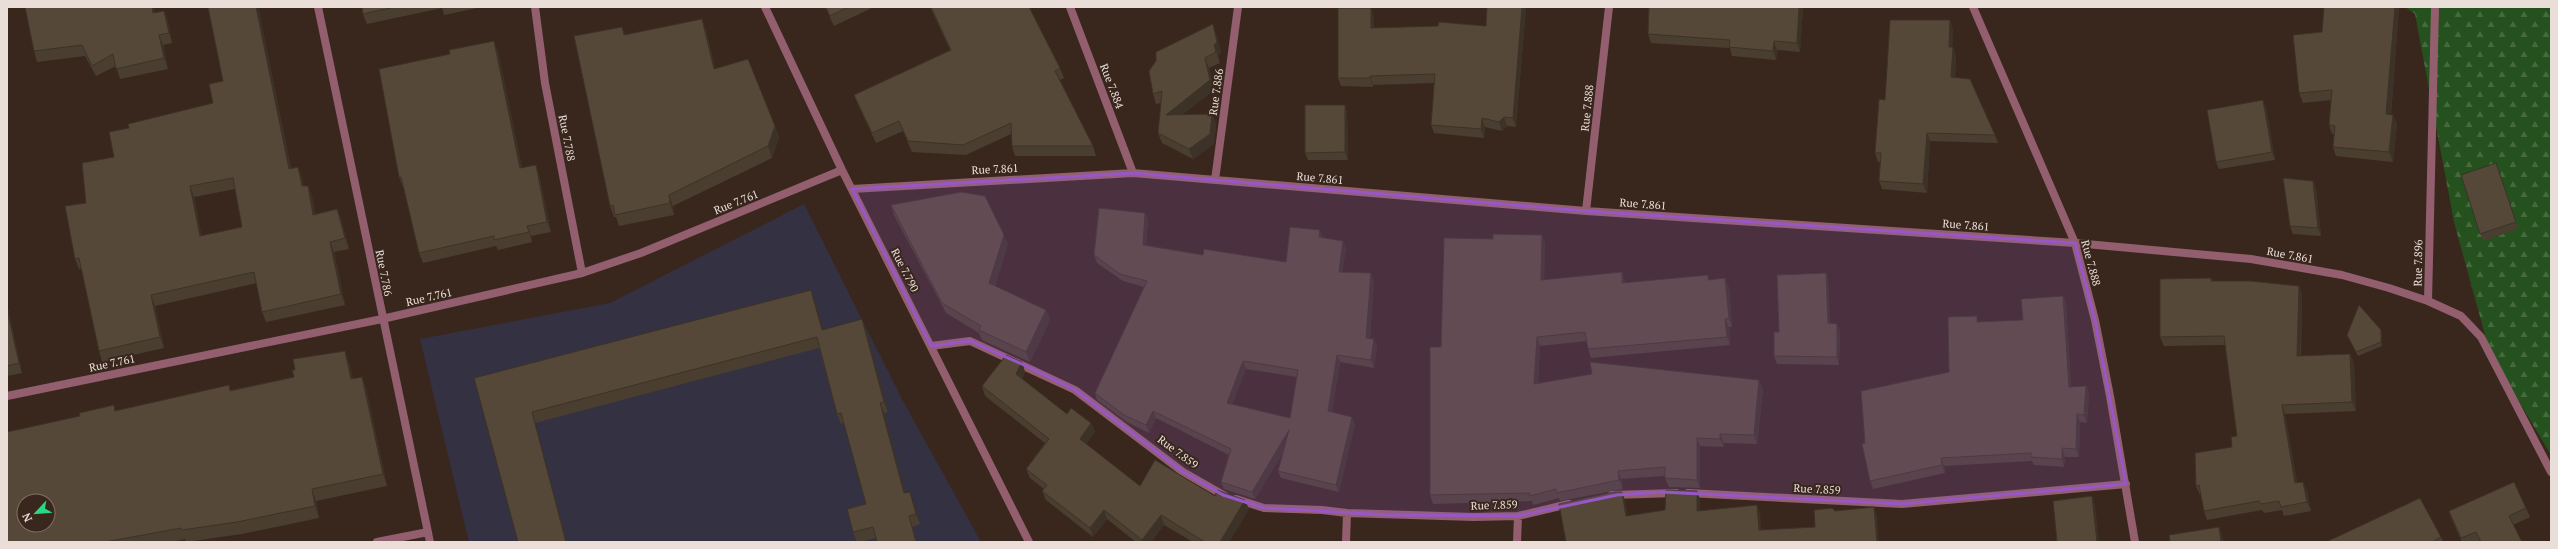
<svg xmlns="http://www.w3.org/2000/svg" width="2558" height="549" font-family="'PT Serif',serif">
<defs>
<pattern id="forest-firs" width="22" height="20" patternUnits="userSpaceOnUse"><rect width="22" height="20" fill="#24511d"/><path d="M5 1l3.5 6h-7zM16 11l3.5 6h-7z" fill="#446a3d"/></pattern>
</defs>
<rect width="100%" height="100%" fill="#39271e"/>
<!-- education -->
<path fill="#343142" d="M804,204L903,401L981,542H469L420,339L610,303Z"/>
<!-- forest -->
<path fill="url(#forest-firs)" d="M2405,7H2551V455L2490,353L2454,222L2415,14Z"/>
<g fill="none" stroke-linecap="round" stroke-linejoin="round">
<!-- minor -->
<path stroke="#935f6e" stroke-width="8" d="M318,7L430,542
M535,7L545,83L582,273
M765,7L842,170L1029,542
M1070,7L1133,173
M1973,7L2075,243L2095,320L2110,396L2135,542
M2435,7L2428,301L2461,316L2481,337L2551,472
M1215,180L1238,7
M852,189L1133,173L1586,211L2075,243L2251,259L2342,275L2389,288L2428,301
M1586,211L1609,7
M931,346L970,341L1075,390L1183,472L1225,496
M7,396L382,319L582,273L641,253L842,170
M1688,493L1902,504L2126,484
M1612,495L1676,493
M1236,499L1264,508L1322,510L1347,513L1474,517L1518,516L1569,504
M377,542L428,532
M1346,542L1347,513
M1517,542L1518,516"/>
</g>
<!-- wall -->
<path fill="#4a3e30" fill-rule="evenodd" d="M208,7H258L291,168L298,167L302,178L303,186H308L312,196L315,214L337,209L341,219L349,249L334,252L345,305L266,322L262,312L257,283L155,306L164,348L102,362L99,351L82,269H79L75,259L86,203L114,157L129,128L213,103L223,81ZM235,189L242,227L201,236L194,197Z
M362,7H482L444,15L442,8L367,24L363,14Z
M825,7H874L834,26Z
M930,7H1029L1060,68L1064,78L1060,80L1093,146L1096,156H1015L1012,146L1011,134L966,155L912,152L903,131L876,143L858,105L854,95L950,50Z
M1487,7H1526L1516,127L1507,126L1502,131L1485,127L1484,138L1434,133L1431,125L1434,83L1373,85V87L1341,86L1338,78L1374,17V28L1486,26Z
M1649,7H1802L1803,8L1800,52L1777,50L1776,60L1732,56L1730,48L1651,43L1648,34Z
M2399,7L2391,115L2397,124L2393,162L2336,156L2333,147L2334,134H2332L2329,125L2331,100L2303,103L2299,93L2322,32Z
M164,11L168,22L172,43L163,45L168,69L120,79L116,66L96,76L85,56L37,62L34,51L155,13Z
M622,27L625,35L706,30L715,68L775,126L779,137L772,158L673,206L674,215L619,226L616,217H614L610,206Z
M1953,29L1952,47L1956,56L1955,77L1995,135L1998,143L1930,141L1927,193L1882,189L1879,181L1880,162H1878L1875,153L1885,100Z
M1216,34L1221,52L1218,56L1220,63L1209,68L1214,90L1183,114H1212L1216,124L1214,144L1193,159L1162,143L1158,133L1161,103L1156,104L1153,94L1156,61Z
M498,51L522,168L536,165L539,175L551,232L531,236L532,242L498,250L496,246L423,263L419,253L404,187H403L399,177Z
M1345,105L1347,112L1348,160H1308L1305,153Z
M2266,108L2275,160L2219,169L2216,162Z
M2499,170L2518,229L2483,241L2461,175Z
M2313,181L2316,189L2321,236L2293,234L2290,226Z
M891,205L1008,244L995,286L1046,310L1050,320L1030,362L982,340L979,333L946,313L894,215Z
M1145,213L1148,220L1146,245L1203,255L1286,262L1323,238L1343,241L1346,249L1342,272L1374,281L1370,338L1377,346L1374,368L1340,362L1332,412L1355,424L1339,492L1281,478L1278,471L1284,451L1255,499L1224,489L1221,482L1229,455L1156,418L1149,433L1127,422L1097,400L1095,393L1144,287L1123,281L1097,263L1094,255ZM1246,369L1297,377L1290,418L1232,404Z
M1542,235L1545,244L1544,280L1622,272L1625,283L1708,275L1709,280L1729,287L1732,327H1729L1730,345L1591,358L1588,349L1587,341L1540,346L1538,384L1763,389L1757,444L1724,443V447L1700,446V488L1669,487L1665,478V476L1621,479L1623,489L1560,501L1559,498L1533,505L1532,501L1433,504L1430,495L1493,239Z
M1826,273L1828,280L1830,324L1840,331L1839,365L1777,364L1774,356L1779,332Z
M2211,278L2212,281L2299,286L2302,295L2301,356L2350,354L2354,363L2356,411L2285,414L2297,483L2303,482L2307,491L2311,511L2284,516L2282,510L2264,513L2262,510L2207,520L2204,511L2201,495H2200L2196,486L2232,447L2237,436L2225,345L2164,346L2160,337Z
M2063,296L2066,304L2071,387L2086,386L2089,394L2087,423L2080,422L2079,457H2065L2064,467L2034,465L2032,461L1944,466L1945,473L1873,489L1870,481L1949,372L1979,322L2023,320Z
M815,300L823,330L866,329L888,412L884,413L905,493L914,502L920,524L912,527L917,542H877L876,538L860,542H857L853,532L866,504L844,423L841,424L837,414L819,348L535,423L567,542H518L474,378Z
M7,304L22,373L7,376Z
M2381,330L2382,334V346L2358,356L2347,335Z
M1022,362L1025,372L1022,379L1067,414L1091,423L1095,432L1086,444L1140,486L1215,496L1249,509L1229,542H1193L1164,525L1151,542H1136L1107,519L1093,537L1046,500L1042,491L1044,489L1030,478L1026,469L1045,443L985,396L982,386Z
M349,363L353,379L362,377L366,388L387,486L316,501L319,518L242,534L186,542L185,539L172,542H7L116,410L231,390L294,377Z
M2526,508L2530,517L2513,525L2522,542H2480L2479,541L2476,542H2462L2452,520L2449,511Z
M2441,537L2443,542H2326Z"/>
<!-- shaded-wall -->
<path fill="#3c3227" d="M152,7H154L157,24L153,13Z
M256,7H258L293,179L289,169Z
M1522,7H1526L1516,127L1513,118Z
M1799,7H1802L1803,8L1800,52L1797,43Z
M2395,7H2399L2390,124L2386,114Z
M1371,8L1374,17V37L1371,28Z
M164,11L168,22L172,43L169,33Z
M702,19L706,30L718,80L714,69Z
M1950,20L1953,29L1952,55L1949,47Z
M1213,24L1216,34L1221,52L1218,56L1220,63L1214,45Z
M159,35L163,45L168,69L164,58Z
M494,41L498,51L524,178L520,168Z
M1774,41L1777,50L1776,60L1773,51Z
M1953,47L1956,56L1954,85L1951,77Z
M1205,58L1209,68L1214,90L1169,125L1166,115Z
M1370,76L1373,85V87L1370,78Z
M2263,100L2266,108L2275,160L2272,152Z
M1345,105L1347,112L1348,160L1345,152Z
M1212,114L1216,124L1214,144L1193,159L1189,149Z
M2393,115L2397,124L2393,162L2389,152Z
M1504,117L1507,126L1502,131L1499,122Z
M1482,118L1485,127L1484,138L1481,129Z
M775,126L779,137L772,158L768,146Z
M1927,133L1930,141L1927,193L1923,184Z
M536,165L539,175L551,232L547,222Z
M298,167L302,178L306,197L302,186Z
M2313,181L2316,189L2321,236L2318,228Z
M190,186L194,197L204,247L200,236Z
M308,186L312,196L317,226L313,215Z
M669,195L673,206L674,215L670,203Z
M337,209L341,219L349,249L345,238Z
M1145,213L1148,220L1145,252L1143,245Z
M527,226L531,236L532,242L529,232Z
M1320,230L1323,238L1319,237Z
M1004,235L1008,244L993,293L989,283Z
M1542,235L1545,244L1544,289L1541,280Z
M1343,241L1346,249L1341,279L1339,272Z
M330,242L334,252L345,305L341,294Z
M1622,272L1625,281V292L1622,283Z
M1371,273L1374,281L1369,345L1366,338Z
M1826,273L1828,280L1831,331L1828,323Z
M1725,278L1729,287L1732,327L1729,318Z
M2299,286L2302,295L2300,365L2297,356Z
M811,290L815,300L826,340L822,330Z
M151,295L155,306L164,348L160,337Z
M2063,296L2066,304L2072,396L2069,387Z
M7,304L22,373L19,363L7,310Z
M1046,310L1050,320L1030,362L1026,352Z
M862,319L866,329L888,412L884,402Z
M1725,319L1729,327L1730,345L1727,337Z
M1837,324L1840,331L1839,365L1837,357Z
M2381,330L2382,334V346L2381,342Z
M1537,337L1540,346L1537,393L1534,384Z
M1374,339L1377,346L1374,368L1371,360Z
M345,351L349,363L356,391L351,379Z
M2350,354L2354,363L2356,411L2352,402Z
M1337,355L1340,362L1331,418L1328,411Z
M1243,361L1246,369L1230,410L1227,403Z
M1022,362L1025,372L1019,384L1016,374Z
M362,377L366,388L387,486L383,474Z
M1759,380L1763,389L1757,444L1754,435Z
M2086,386L2089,394L2087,423L2084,415Z
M880,403L884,413L908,504L904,493Z
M2282,405L2285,414L2299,492L2295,483Z
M1153,411L1156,418L1149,433L1146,425Z
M532,412L535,423L567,542H566Z
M2077,414L2080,422L2079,457L2076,449Z
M1352,417L1355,424L1339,492L1336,485Z
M1091,423L1095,432L1083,448L1080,439Z
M1289,430L1292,437L1255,499L1252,492Z
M1720,434L1724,443V447L1720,439Z
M1697,438L1700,446V488L1697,480Z
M2062,448L2065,457L2064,467L2062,459Z
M1941,458L1944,466L1945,473L1942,465Z
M1618,471L1621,479L1623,489L1619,480Z
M2303,482L2307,491L2311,511L2307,502Z
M312,489L316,501L319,518L315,506Z
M1697,491L1700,499V519L1697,511Z
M910,492L914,502L920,524L916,514Z
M1622,492L1625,500L1629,524L1626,516Z
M2092,496L2095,504L2099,542H2097Z
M1245,500L1249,509L1229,542H1220Z
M1757,505L1760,513L1762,538L1759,530Z
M1874,507L1877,515L1879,542H1877Z
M1104,510L1107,519L1093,537L1090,528Z
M1161,515L1164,525L1151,542H1142V540Z
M2219,527L2223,538L2224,542H2221Z"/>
<!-- building -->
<path fill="#564838" stroke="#3c3227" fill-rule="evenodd" d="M25,7H152L153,13L164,11L169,33L159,35L164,58L116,69L113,54L92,66L82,45L34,51Z
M208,7H256L289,169L298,167L302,186H308L313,215L337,209L345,238L330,242L341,294L262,312L254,272L151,295L160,337L99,351L79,258L75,259L65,206L86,203L82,163L114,157L109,132L129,128L128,124L213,103L209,84L223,81ZM233,178L242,227L200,236L190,186Z
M362,7H395L363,14Z
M826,7H849L830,16Z
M931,7H1029L1060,68L1055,71L1093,146H1012L1011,123L963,145L908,141L899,121L872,133L854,95L951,50Z
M1487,7H1522L1513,118L1504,117L1499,122L1482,118L1481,129L1431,125L1435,74L1370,76V78H1338V8H1371V28L1438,26L1439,22L1486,26Z
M1649,7H1799L1797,43L1774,41L1773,51L1729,47L1730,40L1648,34Z
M2324,7H2395L2386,114L2393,115L2389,152L2333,147L2335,126L2329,125L2332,90L2299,93L2293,35L2322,32Z
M702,19L714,69L748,59L775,126L768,146L669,195L670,203L615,215L613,205L610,206L574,36L622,27L624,35Z
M1890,20H1950L1949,47H1953L1951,77L1970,79L1995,135L1927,133L1923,184L1879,181L1881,153H1875L1879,99L1885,100Z
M1213,24L1217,42L1214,45L1216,52L1205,58L1210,80L1166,115L1212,114L1210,134L1189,149L1158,133L1162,91L1153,94L1149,71L1156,61V52Z
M494,41L520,168L536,165L547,222L527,226L529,232L494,240V236L419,253L401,177H399L379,69L450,54L449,50Z
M2263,100L2272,152L2216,162L2207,110Z
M1305,105H1345V152L1305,153Z
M2496,163L2516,222L2480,234L2461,175Z
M2283,178L2313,181L2318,228L2290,226Z
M961,192L985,196L1004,235L989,283L1046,310L1026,352L979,330L981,326L942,303L891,205Z
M1099,208L1145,213L1143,245L1203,255L1204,249L1286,262L1290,227L1320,230L1319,237L1343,241L1339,272L1371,273L1366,338L1374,339L1371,360L1337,355L1328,411L1352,417L1336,485L1278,471L1289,430L1252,492L1221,482L1231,449L1153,411L1146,425L1124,415L1095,393L1147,281L1120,274L1094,255ZM1243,361L1298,370L1290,418L1227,403Z
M1493,234L1542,235L1541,280L1622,272V283L1708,275V280L1725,278L1729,318L1725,319L1727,337L1588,349L1585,332L1537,337L1534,384L1592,374L1590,362L1759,380L1754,435L1720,434V439L1697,438V480L1665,478V467L1618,471L1619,480L1557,493L1556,489L1530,496V493L1430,495V347H1441L1444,238L1493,239Z
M1826,273L1828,323L1837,324V357L1774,356V332H1779L1777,275Z
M2211,278V281H2250L2299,286L2297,356L2350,354L2352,402L2282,405L2295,483L2303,482L2307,502L2281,507L2279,501L2261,504L2259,501L2204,511L2199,485L2196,486L2195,453L2232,447L2231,437L2237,436L2224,336L2160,337V279Z
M811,290L822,330L862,319L884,402L880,403L904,493L910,492L916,514L909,516L916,542H877L873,527L853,532L847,509L866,504L841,413L837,414L817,337L532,412L566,542H518L474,378Z
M2063,296L2069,387L2086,386L2084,415L2077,414L2076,449L2062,448V459L2031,457V453L1941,458L1942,465L1870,481L1862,444L1865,443L1861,391L1949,372L1948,317L1977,316V322L2023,320L2021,299Z
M2359,305L2381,330V342L2356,352L2347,335Z
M7,310L19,363L7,366Z
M345,351L351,379L362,377L383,474L312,489L315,506L237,522L182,530L181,528L105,542H7V432L80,416L79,413L114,405L115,411L229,385L230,391L294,377L292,370H295L293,359ZM24,501H48V525H24Z
M1006,355L1022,362L1016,374L1067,414L1071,408L1091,423L1080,439L1140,486L1155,460L1215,496L1217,490L1245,500L1220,542H1205L1161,515L1142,540L1104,510L1090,528L1042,491L1047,485L1026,469L1049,439L982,386Z
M2514,482L2526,508L2509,516L2522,542H2481L2476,532L2461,538L2449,511Z
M1666,490L1697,491V511L1757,505L1759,530L1815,527L1814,510L1832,508L1835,511L1874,507L1877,542H1566L1559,504L1615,492H1622L1626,516L1665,510Z
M2092,496L2097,542H2057L2053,501Z
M2420,498L2441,537L2432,542H2326Z
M2219,527L2221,542H2170L2169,535Z"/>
<!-- marked area -->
<path fill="#9758c5" fill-opacity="0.2" stroke="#9758c5" stroke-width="3" stroke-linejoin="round" d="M1133,173L1586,211L2075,243L2095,320L2126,484L1902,504L1662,492L1617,495L1518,516L1387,515L1264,508L1223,495L1183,472L1075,390L1024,365L970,341L931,346L852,189Z"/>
<g text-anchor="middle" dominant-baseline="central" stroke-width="4" stroke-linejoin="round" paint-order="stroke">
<!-- street labels -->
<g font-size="11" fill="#eaded8" stroke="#39271e">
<text transform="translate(1112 86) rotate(69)">Rue 7.884</text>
<text transform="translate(1216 92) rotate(-82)">Rue 7.886</text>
<text transform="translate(1587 108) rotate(-84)">Rue 7.888</text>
<text transform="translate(567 138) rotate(79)">Rue 7.788</text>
<text transform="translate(995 169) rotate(-3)">Rue 7.861</text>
<text transform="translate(1320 178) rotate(5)">Rue 7.861</text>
<text transform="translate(736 202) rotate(-22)">Rue 7.761</text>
<text transform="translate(1643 204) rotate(4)">Rue 7.861</text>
<text transform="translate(1966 225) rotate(4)">Rue 7.861</text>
<text transform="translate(2290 255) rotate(10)">Rue 7.861</text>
<text transform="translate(2091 263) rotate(75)">Rue 7.888</text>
<text transform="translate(2418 263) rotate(-89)">Rue 7.896</text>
<text transform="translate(905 270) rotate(63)">Rue 7.790</text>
<text transform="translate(384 273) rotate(79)">Rue 7.786</text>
<text transform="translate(429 297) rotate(-13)">Rue 7.761</text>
<text transform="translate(112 363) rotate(-12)">Rue 7.761</text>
<text transform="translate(1178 452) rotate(37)">Rue 7.859</text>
<text transform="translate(1817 489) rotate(3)">Rue 7.859</text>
<text transform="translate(1494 505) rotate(-2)">Rue 7.859</text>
</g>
</g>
<!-- border -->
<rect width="2558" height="549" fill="none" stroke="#eaded8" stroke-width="16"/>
<!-- north arrow -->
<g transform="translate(36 513) rotate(244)"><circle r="19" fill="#39271e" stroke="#807068"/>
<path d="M0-3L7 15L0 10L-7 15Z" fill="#28d885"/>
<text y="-6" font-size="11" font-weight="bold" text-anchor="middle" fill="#eaded8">N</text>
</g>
</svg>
